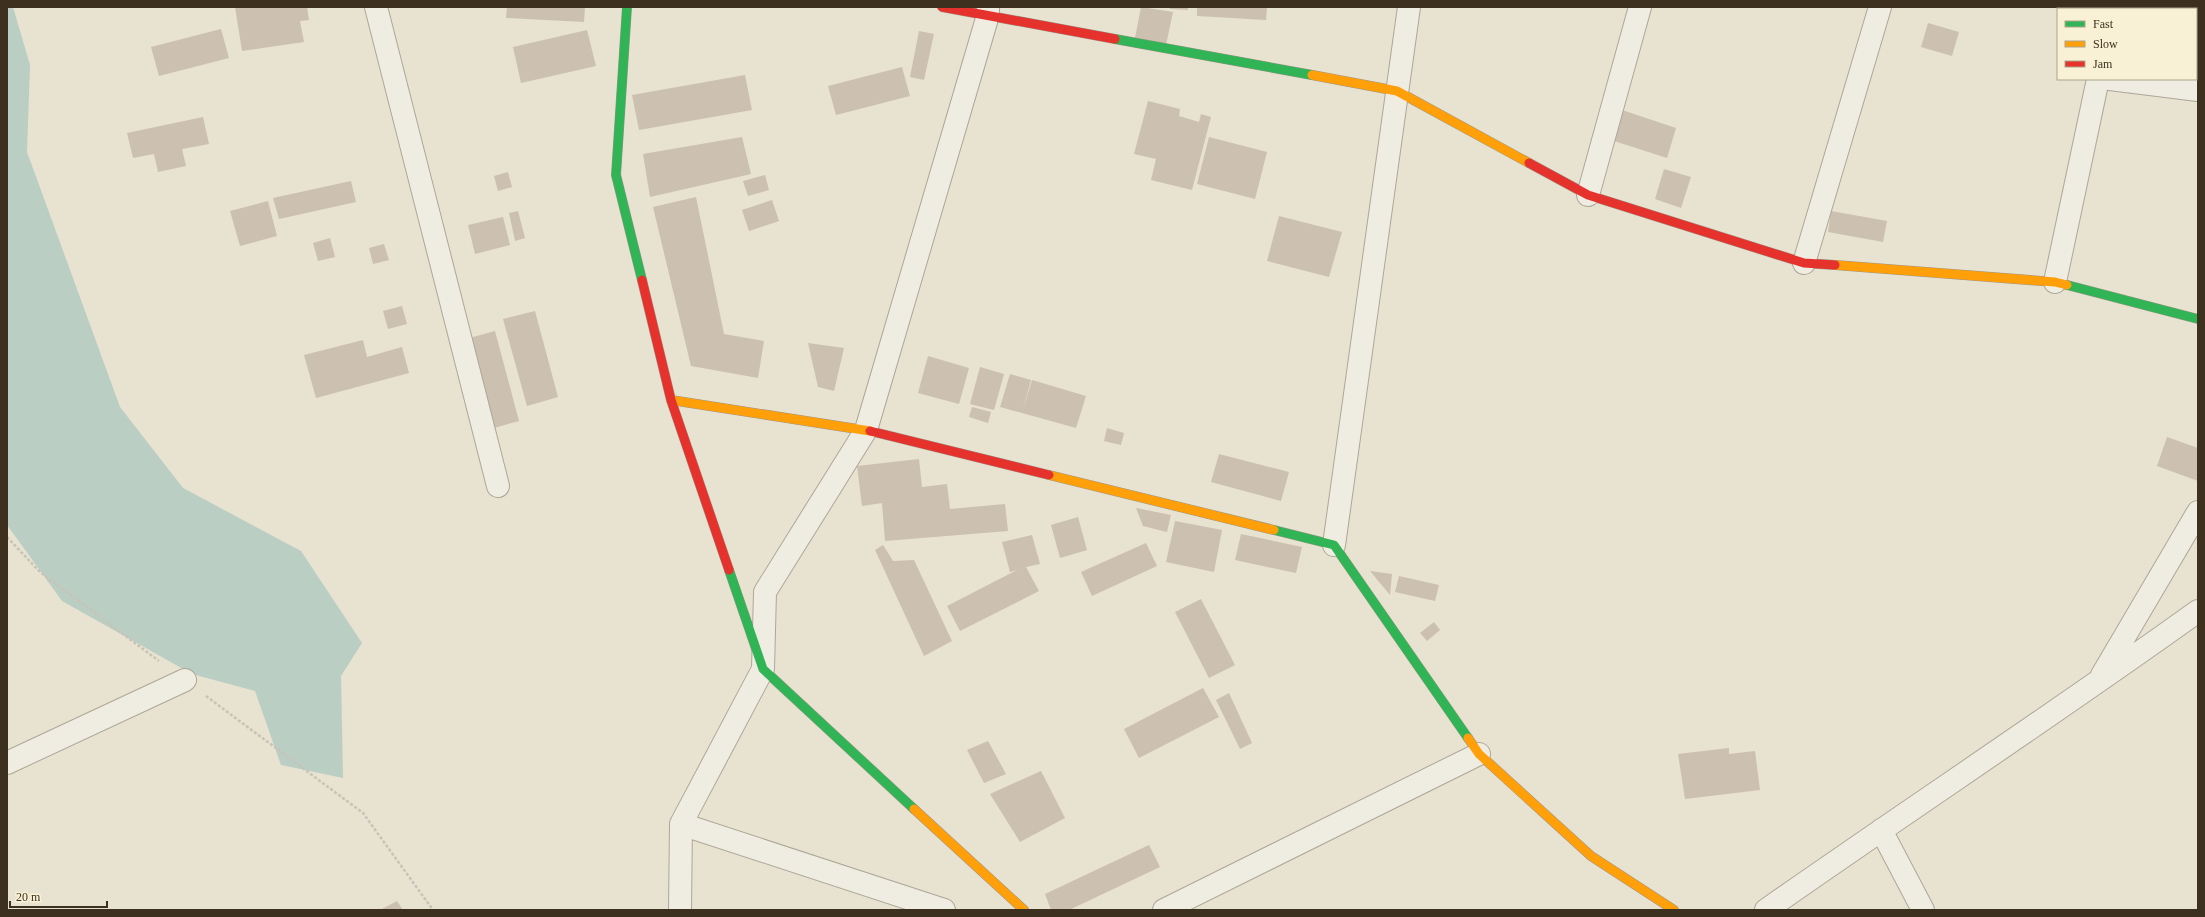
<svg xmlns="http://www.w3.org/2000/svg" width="2205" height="917" font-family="Georgia,serif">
<rect width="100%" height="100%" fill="#e8e2d0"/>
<!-- water -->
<path fill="#bacec3" d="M7,7H13L30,65L27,152L120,407L183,488L301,551L362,643L341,676L343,778L281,765L255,691L192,674L62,601L7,525Z"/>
<!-- building -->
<path fill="#ccc0b0" d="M235,7H307L309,20L300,21L304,42L242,51Z
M507,7H585L584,22L506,18Z
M1141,7L1173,12L1166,45L1135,38Z
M1170,7H1188V10L1170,9Z
M1197,7H1267L1266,20L1197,16Z
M1928,23L1959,32L1952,56L1921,47Z
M221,29L229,58L159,76L151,47Z
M587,30L596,66L521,83L513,47Z
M919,31L934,34L924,80L910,77Z
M902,67L910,96L836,115L828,86Z
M745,75L752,110L639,130L632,95Z
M1148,101L1180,109L1179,116L1199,122L1201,114L1211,117L1192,190L1151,180L1156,159L1134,154Z
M1616,108L1676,128L1667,158L1608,139Z
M203,117L209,144L182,149L186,166L158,172L154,154L133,158L127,133Z
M742,137L751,174L650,197L643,154Z
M1209,137L1267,152L1255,199L1197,184Z
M1664,169L1691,177L1681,208L1655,199Z
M508,172L512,187L498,191L494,176Z
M765,175L769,190L748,196L743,181Z
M351,181L356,202L279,219L273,198Z
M696,197L724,334L764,341L758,378L691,366L653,207Z
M772,200L779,221L749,231L742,210Z
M268,201L277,236L240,246L230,211Z
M518,211L525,238L515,241L509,213Z
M1831,211L1887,221L1883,242L1828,232Z
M1279,216L1342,232L1329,277L1267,261Z
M503,217L510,245L475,254L468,225Z
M330,238L335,257L318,261L313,243Z
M384,244L389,260L373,264L369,248Z
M402,306L407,324L388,329L383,311Z
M535,311L558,397L527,406L503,319Z
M495,331L519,421L487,430L462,340Z
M363,340L367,357L402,347L409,373L316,398L304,355Z
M808,343L844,348L834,391L818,387Z
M928,356L969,368L959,404L918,393Z
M980,367L1004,374L994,410L970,404Z
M1010,374L1031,380L1022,413L1000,407Z
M1032,380L1086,396L1076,428L1022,413Z
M972,407L991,412L988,423L969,417Z
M1107,428L1124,433L1121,445L1104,441Z
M2167,437L2198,448V481L2157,466Z
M1219,454L1289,472L1281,501L1211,482Z
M919,459L922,487L947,484L950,509L1005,504L1008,531L885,541L882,503L862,506L857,466Z
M1136,508L1171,515L1167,532L1143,526Z
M1078,517L1087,550L1060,558L1051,525Z
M1175,521L1222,530L1214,572L1166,562Z
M1241,534L1302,547L1296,573L1235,560Z
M1032,535L1040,564L1026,567L1039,591L960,631L947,606L1017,570L1010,572L1002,542Z
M1146,543L1157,566L1092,596L1081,572Z
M883,545L893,561L914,560L952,641L924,656L875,550Z
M1370,571L1392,574L1390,595Z
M1399,576L1439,585L1435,601L1395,592Z
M1201,599L1235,665L1209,678L1175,612Z
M1434,622L1440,630L1427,641L1420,633Z
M1203,688L1219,717L1139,758L1124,729Z
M1229,693L1252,743L1240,749L1216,700Z
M988,741L1006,774L984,783L967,750Z
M1729,748V754L1755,751L1760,790L1685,799L1678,754Z
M1041,771L1065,818L1020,842L990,794Z
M1149,845L1160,867L1069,910H1051L1045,894Z
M397,901L403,910H380Z"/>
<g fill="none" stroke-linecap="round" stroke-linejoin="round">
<!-- street casing -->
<g stroke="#ada798" stroke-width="24">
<path id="street" d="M376,7L498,486
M2125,9L2126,7
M2110,79L2198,90
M1588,195L1640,7
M1804,263L1880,7
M2055,282L2098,79
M1334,545L1409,7
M2102,675L2198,512
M7,763L185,680
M681,824L944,910
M1881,830L1923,910
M680,910L681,824L763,669L765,592L866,430L988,15V7
M1164,910L1479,754
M1766,910C1910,809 2056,713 2198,611"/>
</g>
<!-- fast casing -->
<g stroke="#9d9688" stroke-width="10">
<path id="fast" d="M627,7L616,175L642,280
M1115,39L1312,75
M2067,285L2198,319
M1274,530L1334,545L1468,738
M729,570L763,669L914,809"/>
</g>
<!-- slow casing -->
<g stroke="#9d9688" stroke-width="10">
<path id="slow" d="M1312,75L1397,91L1529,163
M1835,265L2055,282L2067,285
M671,400L870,431
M1049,475L1274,530
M1468,738L1479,754L1591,856L1674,910
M914,809L1024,910"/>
</g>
<!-- jam casing -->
<g stroke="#9d9688" stroke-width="10">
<path id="jam" d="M942,7L1115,39
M1529,163L1588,195L1804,263L1835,265
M642,280L671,400L729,570
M870,431L1049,475"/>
</g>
<!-- path -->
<path stroke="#c8c3b8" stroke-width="2.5" stroke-dasharray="3 2" stroke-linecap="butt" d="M7,537L40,572L159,661
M206,696L363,813L433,910"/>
<!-- street -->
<use href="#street" stroke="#efece1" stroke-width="22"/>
<!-- fast -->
<use href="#fast" stroke="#30b455" stroke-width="9"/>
<!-- slow -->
<use href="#slow" stroke="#ff9f0a" stroke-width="9"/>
<!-- jam -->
<use href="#jam" stroke="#e5322d" stroke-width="9"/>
</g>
<!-- border -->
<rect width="2205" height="917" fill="none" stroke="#3e301e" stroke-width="16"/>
<!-- legend -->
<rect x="2057" y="8" width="140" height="72" fill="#f8f1d5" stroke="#aea48c"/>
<rect x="2065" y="21" width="20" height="6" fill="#30b455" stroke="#aea48c"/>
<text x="2093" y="28" font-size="12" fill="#3e301e">Fast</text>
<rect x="2065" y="41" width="20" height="6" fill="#ff9f0a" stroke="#aea48c"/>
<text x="2093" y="48" font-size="12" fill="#3e301e">Slow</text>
<rect x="2065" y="61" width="20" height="6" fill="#e5322d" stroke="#aea48c"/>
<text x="2093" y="68" font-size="12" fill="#3e301e">Jam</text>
<!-- scale -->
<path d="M10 901v6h97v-6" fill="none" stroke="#3e301e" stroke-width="2"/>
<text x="16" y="901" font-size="12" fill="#3e301e" stroke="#f8f1d5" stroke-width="3" paint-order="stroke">20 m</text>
</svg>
